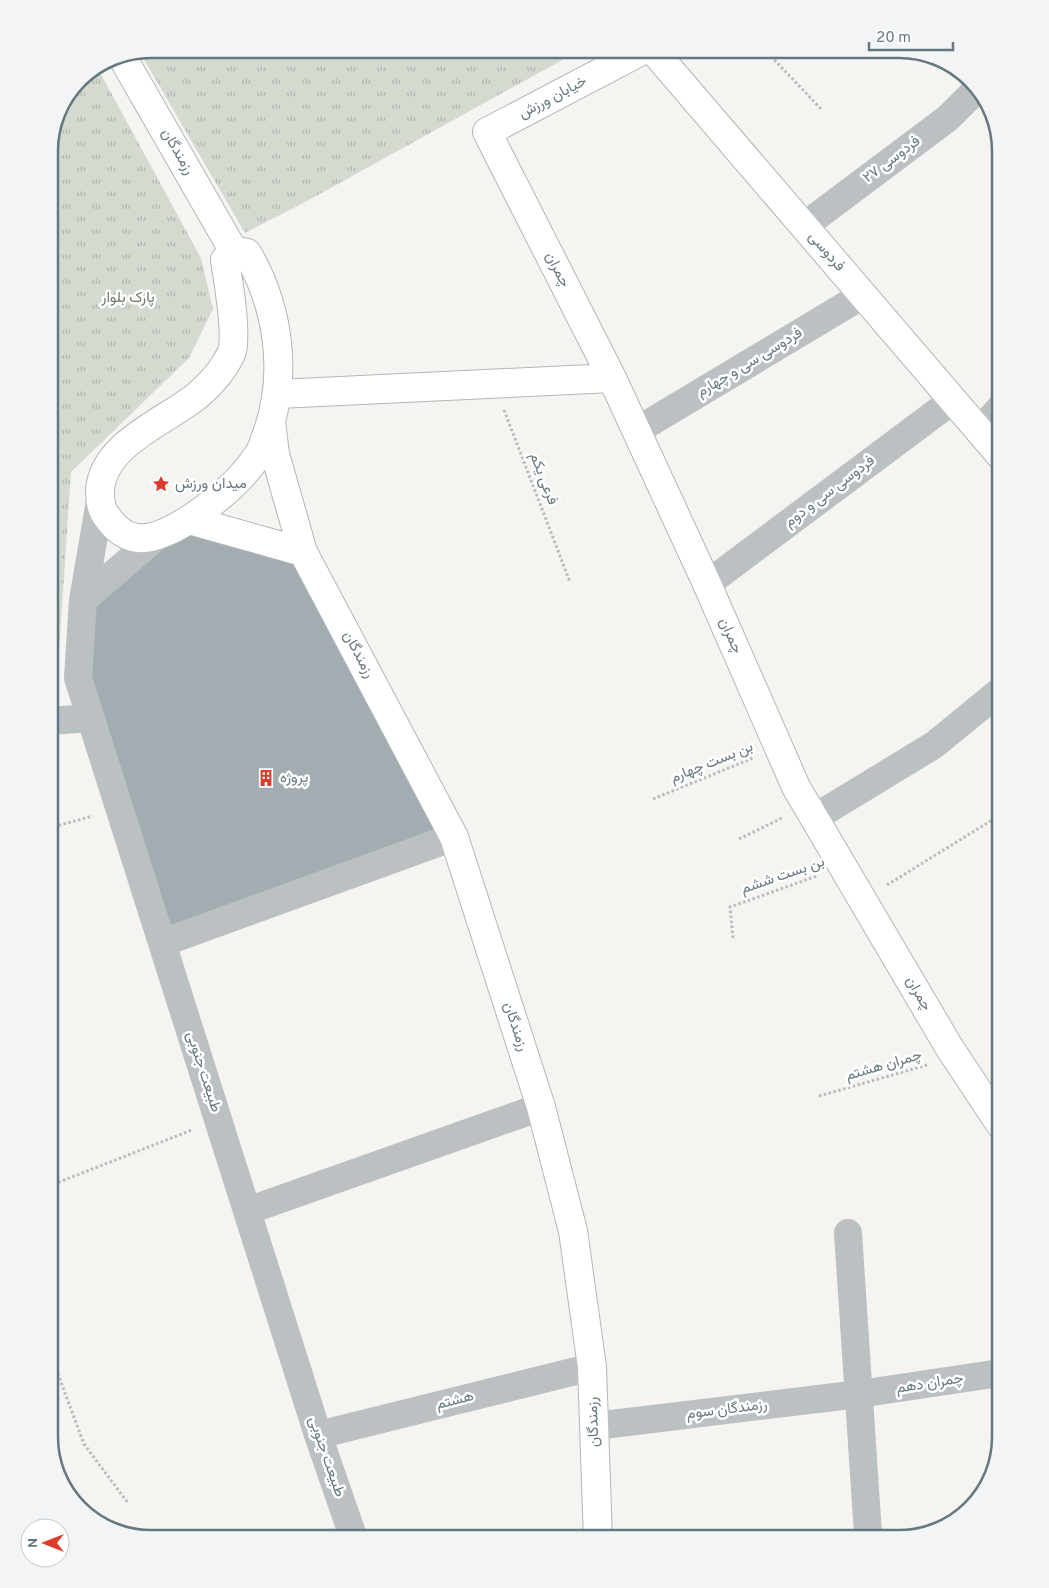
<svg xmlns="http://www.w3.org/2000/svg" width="1049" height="1588" font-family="Overpass,Vazirmatn,sans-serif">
<defs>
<pattern id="park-tufts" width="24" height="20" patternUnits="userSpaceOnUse" patternTransform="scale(1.25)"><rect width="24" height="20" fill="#d5dad1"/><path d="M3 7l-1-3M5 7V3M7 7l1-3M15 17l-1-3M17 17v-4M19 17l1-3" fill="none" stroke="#b0b6af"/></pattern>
</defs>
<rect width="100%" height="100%" fill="#f5f4f1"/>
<!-- park -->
<path fill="url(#park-tufts)" d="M151,49H582L309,200L245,233L139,51Z
M97,67L201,258L213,309L189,358L71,472L58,666L49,658V145L59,106L79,78Z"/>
<!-- building -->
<path fill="#a3adb1" d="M189,520L303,552L454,837L162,943L91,718L83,600Z"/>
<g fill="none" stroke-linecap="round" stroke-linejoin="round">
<!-- secondary casing -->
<g stroke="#b0b7ba" stroke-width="30">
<path id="secondary" d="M645,49L487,132L612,378L707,584L796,787L949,1047L1000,1124
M652,49L1000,455
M121,55L233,250
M233,250L247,253C278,305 288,372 268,431C265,438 263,448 258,455C241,481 220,497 196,515C181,525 152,543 133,537C120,534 113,525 105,514C101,508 100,500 100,492C101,444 167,421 198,395C212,383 223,371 231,354C238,339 228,279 225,260Z
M278,394L612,378
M271,422L275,454L303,552L454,837L541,1107L573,1231L592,1367L598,1539
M189,520L303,552"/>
</g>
<!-- path -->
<path stroke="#b8bbbd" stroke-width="3" stroke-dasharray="2.5 2.5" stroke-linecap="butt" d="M764,49L822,110
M504,410L570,582
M653,799L753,758
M49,828L93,816
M739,839L782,818
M887,885L997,817
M733,938L730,907L817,876
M819,1096L927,1065
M49,1186L192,1130
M49,1350L84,1444L128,1503"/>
<!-- street -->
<path stroke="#bbc1c3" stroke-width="28" d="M804,226L948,118L977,89
M636,431L863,295
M980,431L1000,408
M100,501L83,600L78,678L318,1435L354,1539
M707,584L953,400
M83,600L156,537
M49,721L91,718
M814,818L934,745L1000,691
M162,943L454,837
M247,1211L541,1107
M848,1233L868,1534
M595,1426L859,1394L1000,1373
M318,1435L592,1367"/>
<!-- secondary -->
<use href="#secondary" stroke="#fff" stroke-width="28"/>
</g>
<!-- icons -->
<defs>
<g id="sight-bare" transform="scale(1.35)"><path d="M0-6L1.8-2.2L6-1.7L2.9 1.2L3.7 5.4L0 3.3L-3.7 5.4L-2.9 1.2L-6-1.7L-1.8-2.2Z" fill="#dc3c2a" stroke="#fff" stroke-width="2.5" paint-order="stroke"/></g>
<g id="building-bare" transform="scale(1.35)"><path d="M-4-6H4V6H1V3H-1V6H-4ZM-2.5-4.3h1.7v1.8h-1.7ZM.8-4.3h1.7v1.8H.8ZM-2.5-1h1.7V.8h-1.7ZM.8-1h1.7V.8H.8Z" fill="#dc3c2a" stroke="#fff" stroke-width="2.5" paint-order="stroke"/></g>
</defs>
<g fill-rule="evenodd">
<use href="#sight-bare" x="161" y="484"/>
<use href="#building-bare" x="266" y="778"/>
</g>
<g text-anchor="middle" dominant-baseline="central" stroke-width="5" stroke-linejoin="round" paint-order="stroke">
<!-- street labels -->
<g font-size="15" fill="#657881" stroke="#fff">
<text transform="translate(553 98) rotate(-28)">خیابان ورزش</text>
<text transform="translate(177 152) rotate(60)">رزمندگان</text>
<text transform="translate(892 160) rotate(-37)">فردوسی ۲۷</text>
<text transform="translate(826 252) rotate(49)">فردوسی</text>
<text transform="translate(557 270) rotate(63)">چمران</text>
<text transform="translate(750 363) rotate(-31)">فردوسی سی و چهارم</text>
<text transform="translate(543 479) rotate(69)">فرعی یکم</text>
<text transform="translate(830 492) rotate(-37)">فردوسی سی و دوم</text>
<text transform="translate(730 636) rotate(66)">چمران</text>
<text transform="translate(358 655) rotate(62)">رزمندگان</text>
<text transform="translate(712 763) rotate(-22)">بن بست چهارم</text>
<text transform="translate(783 876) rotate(-19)">بن بست ششم</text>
<text transform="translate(918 994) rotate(60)">چمران</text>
<text transform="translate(515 1027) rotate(72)">رزمندگان</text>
<text transform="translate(884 1066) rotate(-16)">چمران هشتم</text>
<text transform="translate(203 1072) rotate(72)">طبیعت جنوبی</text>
<text transform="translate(930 1384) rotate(-9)">چمران دهم</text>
<text transform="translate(455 1401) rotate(-14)">هشتم</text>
<text transform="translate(727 1410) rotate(-7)">رزمندگان سوم</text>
<text transform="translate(594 1422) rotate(-92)">رزمندگان</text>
<text transform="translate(326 1457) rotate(71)">طبیعت جنوبی</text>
</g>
<!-- park labels -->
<g font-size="15" fill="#6b7963" stroke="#fff">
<text x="128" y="298">پارک بلوار</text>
</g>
<!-- poi labels -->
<g font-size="15" fill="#657881" stroke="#fff" text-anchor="start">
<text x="175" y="484">میدان ورزش</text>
<text x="280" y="778">پروژه</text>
</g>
</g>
<!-- crop -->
<path d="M0 0H1049V1588H0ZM151 58H899A93 93 0 0 1 992 151V1437A93 93 0 0 1 899 1530H151A93 93 0 0 1 58 1437V151A93 93 0 0 1 151 58Z" fill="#f3f4f5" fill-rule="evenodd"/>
<path fill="none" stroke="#657881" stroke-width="2.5" d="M151 58H899A93 93 0 0 1 992 151V1437A93 93 0 0 1 899 1530H151A93 93 0 0 1 58 1437V151A93 93 0 0 1 151 58Z"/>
<!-- north arrow -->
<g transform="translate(45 1543) rotate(270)"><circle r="24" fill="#ffffff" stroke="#c1c9cd"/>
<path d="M0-4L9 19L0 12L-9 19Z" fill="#dc3c2a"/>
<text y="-8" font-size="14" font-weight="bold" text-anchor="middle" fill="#657881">N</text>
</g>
<!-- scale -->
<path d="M869 42v8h84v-8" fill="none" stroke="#657881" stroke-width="2.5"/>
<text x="876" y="42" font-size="15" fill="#657881" stroke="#ffffff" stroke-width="4" paint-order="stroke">20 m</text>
</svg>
